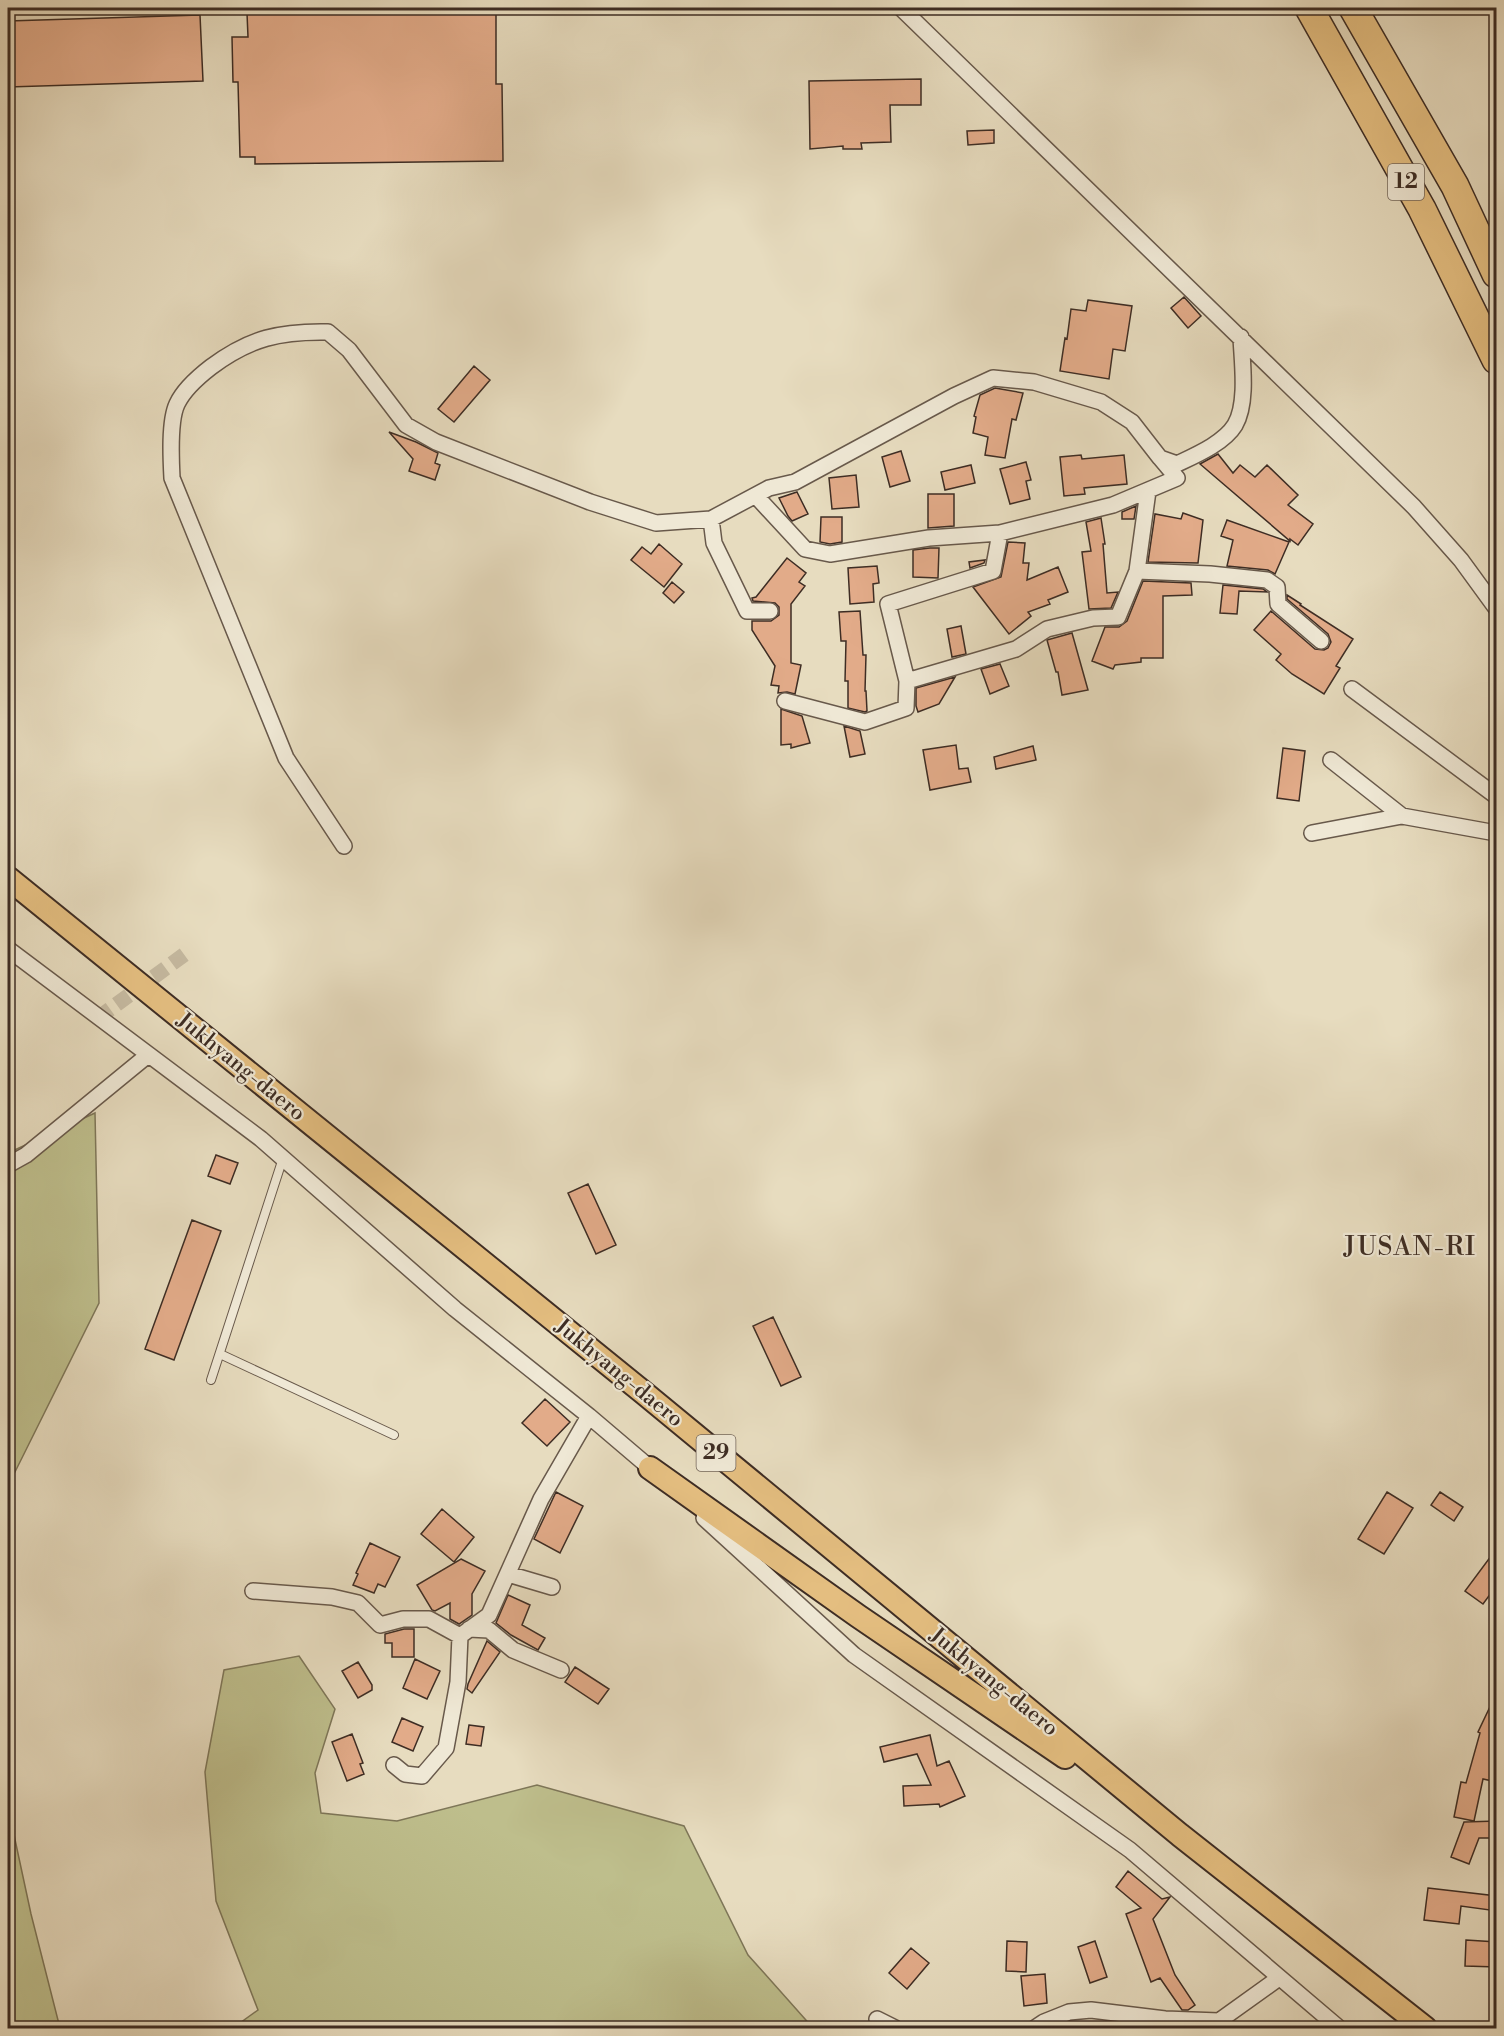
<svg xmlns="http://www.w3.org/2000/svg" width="1504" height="2036" font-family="'Libre Bodoni',serif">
<rect width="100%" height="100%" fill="#e7dcbf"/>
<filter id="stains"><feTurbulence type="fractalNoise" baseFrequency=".00333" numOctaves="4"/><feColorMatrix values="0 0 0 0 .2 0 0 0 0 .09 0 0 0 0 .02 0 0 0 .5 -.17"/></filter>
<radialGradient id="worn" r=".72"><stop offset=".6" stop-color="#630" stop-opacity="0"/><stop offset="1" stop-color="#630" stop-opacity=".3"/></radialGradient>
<!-- green -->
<path fill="#bebe8c" stroke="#7e7658" stroke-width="1.5" d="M95,1113L99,1303L8,1486V1153Z
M299,1656L335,1709L315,1773L321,1813L397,1821L537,1785L684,1826L748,1955L813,2028H233L258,2010L216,1901L205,1772L224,1670Z
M8,1807L31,1914L60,2028H8Z"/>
<!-- building -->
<path fill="#e2ab89" stroke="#3e2d24" stroke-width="1.5" d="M496,9V84H502L503,161L255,164V157H240L238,82H233L232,37H248L247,13Z
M200,15L203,81L8,87V21Z
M921,79V105H890L891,142L861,143L862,149H843V146L810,149L809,81Z
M994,130V143L968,145L967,131Z
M1184,297L1201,316L1188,328L1171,308Z
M1088,300L1132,306L1125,351L1113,349L1109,379L1060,371L1065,338L1067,339L1071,309L1086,311Z
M474,366L490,380L454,422L438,409Z
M995,388L1023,393L1016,420L1012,419L1005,458L985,455L988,437L973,433L976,417L974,416L980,395Z
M389,432L416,442L438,453L435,463L440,465L435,480L409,471L413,459Z
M901,451L910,481L890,487L882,457Z
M1218,454L1233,473L1240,465L1255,477L1267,465L1298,495L1288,505L1313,524L1298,545L1290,539V541L1200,464Z
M1081,455L1082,459L1124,455L1127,484L1084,488L1085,494L1064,496L1060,457Z
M1026,462L1031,480L1026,481L1030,499L1010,504L1000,469Z
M971,465L975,483L945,490L941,472Z
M856,475L859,507L832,509L829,478Z
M797,492L808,514L792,521L788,516L779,498Z
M928,494H954V526L928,528Z
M1136,506L1134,519H1122V512Z
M1183,513L1203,520L1198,563L1148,562L1155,514L1181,519Z
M821,517H842V542L830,544L820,542Z
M1101,518L1105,544H1103L1107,593L1118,592L1111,608L1089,609L1082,552L1091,551L1086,522Z
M1227,520L1289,542L1275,574L1268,570L1227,566L1233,540L1221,536Z
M1008,542L1025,543L1023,563H1029L1027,580L1058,567L1068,592L1048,600L1050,604L1028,612L1031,616L1009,634L973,587L1001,577Z
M659,544L682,564L664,587L631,560L642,547L651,554Z
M930,548H939L938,578L913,577V550Z
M787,558L806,573L799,582L805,586L791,604V663L801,665L795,694L787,692L778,693L779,686L771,685L775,666L752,630V621H771L779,615V607L775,603L753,601L752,598L756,597Z
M985,560L984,563L970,568L969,562Z
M877,566L879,583L873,584L874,602L850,604L848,568Z
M1143,581L1191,583L1192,595L1163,596V658H1141V662L1115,665L1113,669L1092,661L1105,627H1119L1127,621Z
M672,582L684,592L674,603L663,593Z
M1223,585L1263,589L1267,592L1239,591L1237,614L1220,613Z
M1287,595L1301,604L1300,605L1353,639L1336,666L1340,668L1324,694L1292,674L1276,660L1281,654L1254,630L1271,611L1315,649L1324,650L1328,648L1331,642L1328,634L1287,599Z
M860,611L863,655H866L865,691H866L867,711L865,712L848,708V681H845L846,641H841L839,612Z
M961,626L966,654L952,657L947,629Z
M1072,633L1088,690L1062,695L1058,672H1056L1047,640Z
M1000,664L1009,686L990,694L981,669Z
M955,677L939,704L918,712L916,706V688Z
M781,709L802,716L810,743L791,748V744L781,745Z
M844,726L860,731L865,754L850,757Z
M956,745L959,769L968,768L971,782L930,790L923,750Z
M1033,746L1036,760L996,769L994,757Z
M1283,748L1305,751L1299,801L1277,798Z
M216,1155L238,1163L230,1184L208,1176Z
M588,1184L616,1245L596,1254L568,1193Z
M192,1220L221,1231L174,1360L145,1349Z
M773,1317L801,1377L781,1386L753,1326Z
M545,1399L570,1422L547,1446L522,1423Z
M556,1492L583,1506L560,1553L534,1539Z
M1387,1492L1413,1508L1384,1554L1358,1539Z
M1440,1492L1463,1507L1454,1521L1431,1505Z
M442,1509L474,1537L454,1562L421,1534Z
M370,1543L400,1557L385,1587L378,1584L374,1593L353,1585L358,1574L356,1573Z
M1497,1548V1585L1483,1604L1465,1591Z
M461,1559L485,1571L472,1594V1615L459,1624L450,1619V1603L435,1611L432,1610L417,1585Z
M508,1595L530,1605L522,1625L545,1638L538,1650L511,1635L496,1623Z
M404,1629H414V1657H392V1643H385V1634Z
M487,1641L500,1652L472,1693L467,1689L468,1684Z
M415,1659L440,1671L427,1699L403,1688Z
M358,1662L372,1685V1690L358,1698L342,1671Z
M575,1667L609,1689L598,1704L565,1682Z
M1497,1692V1782L1483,1779L1474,1821L1454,1817L1461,1782L1466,1783L1480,1733L1478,1732Z
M402,1718L423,1727L413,1751L392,1742Z
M469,1725L484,1727L481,1746L466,1744Z
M352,1734L363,1763L360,1764L364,1774L347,1781L332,1742Z
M930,1735L937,1766L949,1761L965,1796L940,1807L939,1804L904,1806L903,1786L931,1785L917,1754L884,1762L880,1747Z
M1497,1821V1838H1479L1469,1864L1451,1857L1464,1822Z
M1128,1871L1162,1899L1170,1897L1153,1919L1175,1975L1195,2005L1188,2010H1182L1160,1978L1151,1982L1126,1914L1141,1908L1116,1887Z
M1428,1888L1497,1896V1911L1461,1906L1459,1924L1424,1920Z
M1466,1940L1497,1942V1967L1465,1966Z
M1007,1941L1027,1942L1026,1972L1006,1971Z
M1095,1941L1107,1977L1090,1983L1078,1947Z
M911,1948L929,1963L907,1989L889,1973Z
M1045,1974L1047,2003L1024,2006L1021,1976Z"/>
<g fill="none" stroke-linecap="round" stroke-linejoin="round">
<!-- minor-tunnel -->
<path stroke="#c5b9a0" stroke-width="15" stroke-dasharray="15 8" stroke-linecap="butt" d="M98,1018L185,954"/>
<!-- service casing -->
<g stroke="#68594b" stroke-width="10">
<path id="service" d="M220,1354L394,1435
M211,1380L283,1158"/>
</g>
<!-- minor casing -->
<g stroke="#68594b" stroke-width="18">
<path id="minor" d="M901,8L1414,507L1461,560L1496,608
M756,496L805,549L830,554L929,538L1000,533L1113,505L1177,478L1161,459
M711,519L714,543L747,611H770
M1137,571L1148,491
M907,681L1016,649L1047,629L1093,618L1118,617L1137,571L1210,574L1267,580L1277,587L1278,604L1321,641
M1352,689L1496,796
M785,701L865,722L906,708L907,681L888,604L993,571L1000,533
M1331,760L1402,816
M1312,833L1402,816L1496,833
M344,846L286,758L172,478C171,459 169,421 177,404C184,389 198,377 211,367C250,338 280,331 328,332L349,350L406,425L436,442L590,502L656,523L711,519L769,488L795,482L954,396L993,378L1034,382L1101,402L1132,422L1160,458L1177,464C1196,455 1224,443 1235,425C1248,403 1242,361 1241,337
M8,949L261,1139L455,1309L589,1416L656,1473
M8,1165L26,1155L148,1055
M704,1518L854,1655L1130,1850L1339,2028
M508,1574L552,1587
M253,1591L332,1597L358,1603L380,1625L403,1619H429L460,1636
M469,1629L489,1630L513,1650L561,1670
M394,1765L405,1774L422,1776L446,1748L458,1682L460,1636L489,1615L541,1499L589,1416
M877,2019L895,2028
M1035,2028L1044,2022L1069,2012L1091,2010L1165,2019L1219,2021L1279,1978"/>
</g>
<!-- primary casing -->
<g stroke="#3e2d24" stroke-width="26">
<path id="primary" d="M8,878L644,1393L1180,1835L1425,2028
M650,1468L858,1616L1065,1757"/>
</g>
<!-- motorway casing -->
<g stroke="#3e2d24" stroke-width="30">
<path id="motorway" d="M1309,8L1422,209L1496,360
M1353,8L1455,186L1496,274"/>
</g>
<!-- service -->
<use href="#service" stroke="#efe8d5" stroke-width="8"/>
<!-- minor -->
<use href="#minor" stroke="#efe8d5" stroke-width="15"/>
<!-- primary -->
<use href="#primary" stroke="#e4be80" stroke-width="22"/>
<!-- motorway -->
<use href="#motorway" stroke="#e4be80" stroke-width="27"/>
</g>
<g text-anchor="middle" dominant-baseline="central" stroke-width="4.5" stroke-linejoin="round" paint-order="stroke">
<!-- shield labels -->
<g fill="#efe8d5" stroke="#736559" stroke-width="1.5">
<rect x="1388" y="164" width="36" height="36" rx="4.5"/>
<rect x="696.5" y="1435" width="39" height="36" rx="4.5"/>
</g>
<g font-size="21" font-weight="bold" fill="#3e2d24">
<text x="1406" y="182">12</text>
<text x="716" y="1453">29</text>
</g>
<!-- street labels -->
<g font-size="22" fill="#3e2d24" stroke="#efe8d5">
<text transform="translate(241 1067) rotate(39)">Jukhyang-daero</text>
<text transform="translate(619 1373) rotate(39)">Jukhyang-daero</text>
<text transform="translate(994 1682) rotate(39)">Jukhyang-daero</text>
</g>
<!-- quarter labels -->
<g font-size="26" letter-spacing="1.5" fill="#3e2d24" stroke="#efe8d5">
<text x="1410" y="1247">JUSAN-RI</text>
</g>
</g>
<!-- margin -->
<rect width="1504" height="2036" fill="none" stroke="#e7dcbf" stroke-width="30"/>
<rect x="9" y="9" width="1486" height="2018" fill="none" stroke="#3e2d24" stroke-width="3"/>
<rect x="15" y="15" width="1474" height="2006" fill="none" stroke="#3e2d24" stroke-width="1.5"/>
<rect width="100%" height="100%" filter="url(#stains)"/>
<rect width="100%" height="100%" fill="url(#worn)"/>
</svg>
